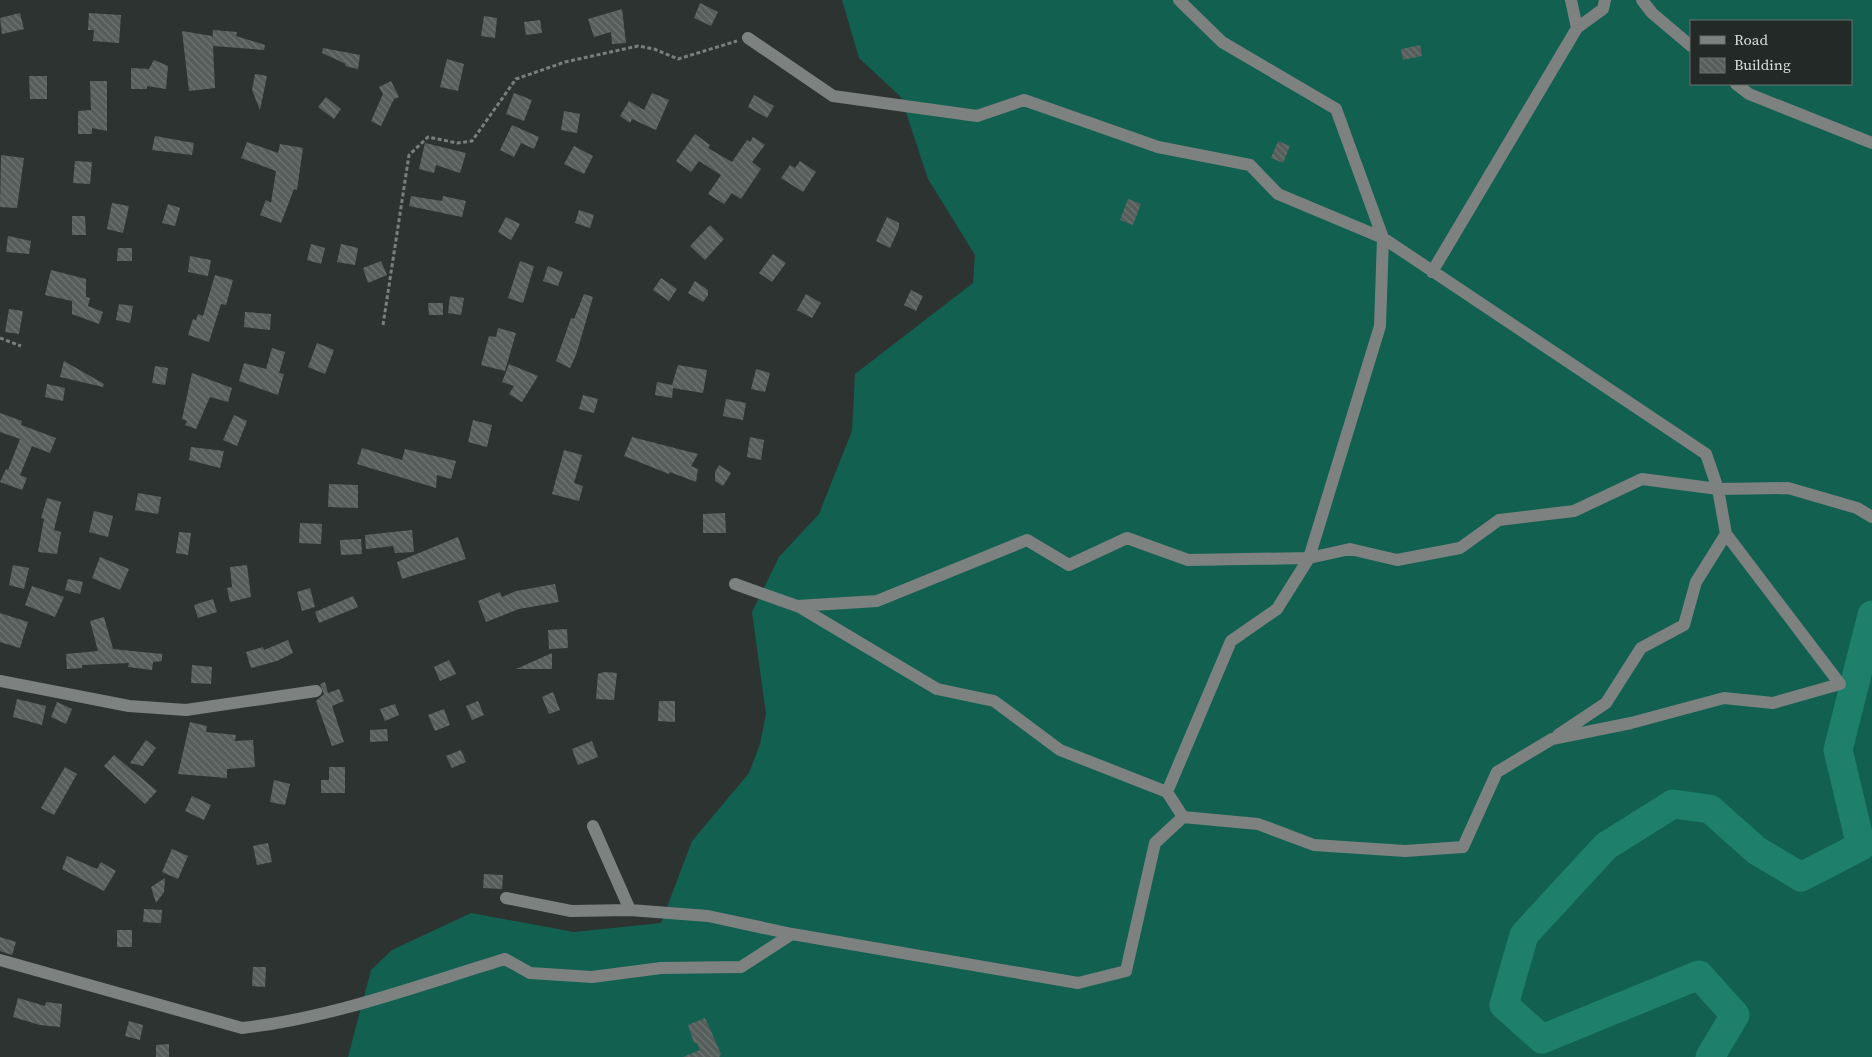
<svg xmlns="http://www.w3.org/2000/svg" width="1872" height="1057" font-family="'Source Serif 4',serif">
<defs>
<pattern id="building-back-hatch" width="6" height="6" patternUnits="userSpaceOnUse" patternTransform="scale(1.25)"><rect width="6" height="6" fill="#565e5b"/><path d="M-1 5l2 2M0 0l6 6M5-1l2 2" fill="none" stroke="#6e7572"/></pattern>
</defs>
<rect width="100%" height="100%" fill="#2d3331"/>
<!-- grass -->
<path fill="#116050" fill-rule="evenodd" d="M842,0H1872V1057H348L371,970L392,950L471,913L574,932L661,923L692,841L749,773L760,744L766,714L752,612L779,557L819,514L852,431L855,374L973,283L975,255L928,179L901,97L859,58ZM1691,21H1851V84H1691Z"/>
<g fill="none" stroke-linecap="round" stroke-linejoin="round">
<!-- river -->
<path stroke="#1e7f6b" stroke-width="29" d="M1710,1057L1735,1015L1699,975L1542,1039L1504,1005L1524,935L1606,846L1673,804L1710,809L1756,850L1801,877L1861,846L1838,750L1872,615"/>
</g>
<!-- building -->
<path fill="url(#building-back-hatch)" d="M700,3L718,12L711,26L694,18Z
M622,9L626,43L612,44L611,32L594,37L588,19Z
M20,13L24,29L2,34L0,18Z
M89,13L121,15L119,43L93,41L94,30H88Z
M484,16L497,18L495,38L481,36Z
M540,20L542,33L526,35L524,22Z
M213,30L237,32L236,36L265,45L264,50L213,46L215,88L189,91L182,31L212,36V41Z
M1420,45L1422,56L1403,60L1401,49Z
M323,48L360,55L358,69L345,66L346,64L322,53Z
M447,59L464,64L458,91L440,87Z
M154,60L168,66L166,89L147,86V89H131V68L149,69Z
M255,74L267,76L260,110L252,90Z
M29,76H47V99H30Z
M90,81H107V131L92,128V134H78V111L91,110Z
M391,81L399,97L394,99L381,126L371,121L383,94L379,87Z
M514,93L532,100L524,121L506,114Z
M652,93L669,100L656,130L632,119L630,123L620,116L629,101L644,110Z
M754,95L774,106L767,118L748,107Z
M326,97L341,109L334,119L318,107Z
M564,111L580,114L577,133L561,130Z
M512,125L539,137L534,149L521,143L514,157L500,150Z
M695,134L710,145L708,148L732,162L747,140L750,142L753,137L765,145L752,162L761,169L741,199L732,193L724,204L708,194L721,175L699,161L691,172L676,161Z
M155,136L194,143L192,155L152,150Z
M1278,141L1290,146L1283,163L1271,158Z
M247,142L278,153L280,144L303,148L297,190L294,189L281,223L260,215L266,200L271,203L276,171L241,158Z
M425,143L466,153L460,173L436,165L434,173L419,169Z
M574,146L593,156L584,174L564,164Z
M1,155L24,158L17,208L0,207Z
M75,161L92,162L90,184L73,183Z
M800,161L816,172L803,192L781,178L790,165L795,168Z
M411,196L442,201L443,196L466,201L462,217L409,206Z
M1128,199L1141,204L1133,225L1120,220Z
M112,203L129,206L123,233L107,229Z
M168,204L180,208L175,226L162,223Z
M579,210L594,215L590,228L575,223Z
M72,216H85L86,235H72Z
M506,217L520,224L511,240L498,232Z
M887,217L899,223V228L890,248L876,241Z
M710,225L724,239L705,260L690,246Z
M8,236L31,241L29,254L6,252Z
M311,244L325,248L321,264L307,260Z
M341,244L358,248L355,265L337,262Z
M118,248H132V261H117Z
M773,254L786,263L772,282L759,273Z
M190,256L211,260L208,276L188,272Z
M381,261L387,275L368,283L363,268Z
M520,261L534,266L523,303L508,298Z
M548,266L563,272L558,286L543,281Z
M51,270L86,279V297L90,298L88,306L103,312L99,324L72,314V301L45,295Z
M215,275L233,280L226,305L221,304L209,342L188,335L193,319L196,320L198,314L203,316Z
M661,278L677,289L669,301L653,290Z
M695,281L708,290V295L703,302L688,293Z
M911,290L923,296L916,311L904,305Z
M584,294L593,297L576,355L570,368L556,361L571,318L574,319Z
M806,294L821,303L812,318L797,310Z
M450,296L464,298L461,315L448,313Z
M428,303H443V315H429Z
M119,304L133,306L130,323L116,320Z
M9,309L23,311L19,334L5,332Z
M245,312L271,314L270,330L244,327Z
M498,328L516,333L505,371L481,365L489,336L496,337Z
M317,343L334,350L325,374L308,367Z
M272,348L285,352L279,373L284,374L278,395L239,381L244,363L266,369Z
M64,361L104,384L103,387L60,377Z
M509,364L538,376L522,402L509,394L514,386L502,382Z
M678,365L707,370L703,393L673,388L672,398L655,395L657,382L672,385Z
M155,366L168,368L165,385L152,383Z
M756,369L770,373L765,392L751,389Z
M192,373L232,388L228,402L210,397L196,429L185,425L187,421L182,419Z
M47,384L65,388L63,401L45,397Z
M583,395L598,399L594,413L579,409Z
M726,399L746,403L743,420L723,416Z
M0,413L22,421L21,425L56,438L50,453L32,446L20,475L27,478L22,490L0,482L6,469L8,470L20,439L0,432Z
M234,415L247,421L237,446L223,440Z
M473,420L492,425L487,447L468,442Z
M632,437L698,454L691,466L698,469L696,482L670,472L669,474L624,456Z
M750,437L764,440L761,460L747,457Z
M191,447L224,451L220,468L189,460Z
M362,448L402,460L405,449L456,461L451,479L437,475L436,488L357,464Z
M564,450L582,455L574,483L583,486L579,501L552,494Z
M719,465L731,473L723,486L715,481V472Z
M329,484L358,485V508L328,507Z
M138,493L161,497L158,514L135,510Z
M47,498L61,502L54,530L61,532L57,554L38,552L44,519L41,518Z
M94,511L113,516L108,537L89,532Z
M725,513L726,533H703V514Z
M300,523L322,524L321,544L299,543Z
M412,530L414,552L395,553L393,546L366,549L365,535Z
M179,532L191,533L188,555L176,553Z
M458,537L466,559L402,579L397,562Z
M361,539L362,554L341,555L340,540Z
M100,557L129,569L120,590L92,578Z
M13,565L29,568L24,589L9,585Z
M247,565L251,597L230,602L227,588L232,587L230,567Z
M68,579L83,582L80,594L65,590Z
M555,584L559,602L519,609L486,622L478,601L500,592L502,597L516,591Z
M32,586L64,597L55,617L25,605Z
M310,588L315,607L302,611L297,592Z
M353,596L358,607L319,623L315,612Z
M213,599L217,612L198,618L194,605Z
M0,613L28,622L20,648L0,642Z
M104,617L113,649L162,654V661L153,662L152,670L128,667L129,663L82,665V668L67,669L66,654L98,651L90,621Z
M567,629L568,648L549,649L548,630Z
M288,640L293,653L277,661L251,668L246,652L263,647L264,650Z
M552,653V669H516Z
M449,660L456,674L440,681L434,667Z
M192,665L212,667L211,684L191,683Z
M604,672L617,673L614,700L596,699L598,674Z
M325,682L328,693L339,689L344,701L332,706L344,742L332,746L316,701L324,694L320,684Z
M553,692L560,710L549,714L542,697Z
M17,699L46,706L42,725L13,717Z
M478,701L484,715L472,720L466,706Z
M659,701H675V722L658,721Z
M57,702L72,709L66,724L51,717Z
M395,704L399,715L385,721L380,709Z
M444,709L450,725L435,731L428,715Z
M190,722L207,726L206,732L236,735L235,741L253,740L255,767L227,769V778L178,774Z
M387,729L388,741L370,742V730Z
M146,740L156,748L143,766L130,763Z
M592,741L598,757L578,765L572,749Z
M461,750L466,762L452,768L446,756Z
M114,755L157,791L145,804L104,766Z
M65,767L77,774L54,815L41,808Z
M329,767H345V793H321V780H329Z
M274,780L290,784L285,805L270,802Z
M192,796L211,805L204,820L185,811Z
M268,843L272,862L257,865L253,846Z
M172,849L188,856L178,879L162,872Z
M67,856L97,869L101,862L116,871L104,891L62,869Z
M484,874L503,875L502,889L483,888Z
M165,878L164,892L156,903L151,887Z
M144,909L162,910L161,923L143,922Z
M117,930H132V947H117Z
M0,937L16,942L12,955L0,951Z
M253,967H266L265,987L252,986Z
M18,998L45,1006L46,1002L62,1004L60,1027L40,1025L13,1017Z
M705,1018L721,1054L719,1057H683L700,1050L697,1043H694L688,1025Z
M129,1021L143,1025L140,1040L125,1036Z
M169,1044V1057H156V1045Z"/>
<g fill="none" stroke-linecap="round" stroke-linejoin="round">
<!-- path -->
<path stroke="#7a7f7d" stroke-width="3" stroke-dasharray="4 2.5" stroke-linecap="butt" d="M383,325L409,155L428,137L457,143L472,141L516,79L565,62L638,46L654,49L678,59L737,41
M0,338L21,346"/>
<!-- minor -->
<path stroke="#7d8180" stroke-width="12" d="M1571,0L1577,28
M1642,0L1652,13L1691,46
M1736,84L1749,94L1872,143
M1432,272L1577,28L1603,9L1605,0
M735,584L797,606L877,601L1027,540L1069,565L1127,538L1188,560L1309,558L1350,549L1397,560L1460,548L1499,520L1574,511L1642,479L1718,489L1788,488L1857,508L1872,517
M798,606L937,689L994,701L1060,750L1167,792L1183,817
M0,681L129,706L186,710L316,691
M1558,735L1606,703L1641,648L1684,625L1696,582L1726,534
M1167,792L1231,641L1277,609L1309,558L1380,326L1383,238L1336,109L1222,42L1179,0
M593,826L630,910L708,916L792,934
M506,898L571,911L630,910
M0,960L242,1028C332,1018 419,985 505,959L530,973L592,977L661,968L741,967L792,934L1078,983L1126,971L1155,843L1183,817L1258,824L1314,845L1405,851L1463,847L1497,772L1552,739L1631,723L1724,698L1773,703L1840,684L1726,534L1718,489L1706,454L1383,238L1278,194L1250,165L1158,147L1024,100L977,116L833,96L748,38"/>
</g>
<!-- legend -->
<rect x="1690" y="20" width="162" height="65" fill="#232927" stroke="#6c716f"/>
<rect x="1700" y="36" width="25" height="8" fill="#7d8180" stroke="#6c716f"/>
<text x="1734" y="45" font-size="15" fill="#dadedc">Road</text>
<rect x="1700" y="58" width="25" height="15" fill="url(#building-back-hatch)" stroke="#6c716f"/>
<text x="1734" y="70" font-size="15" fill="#dadedc">Building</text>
</svg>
